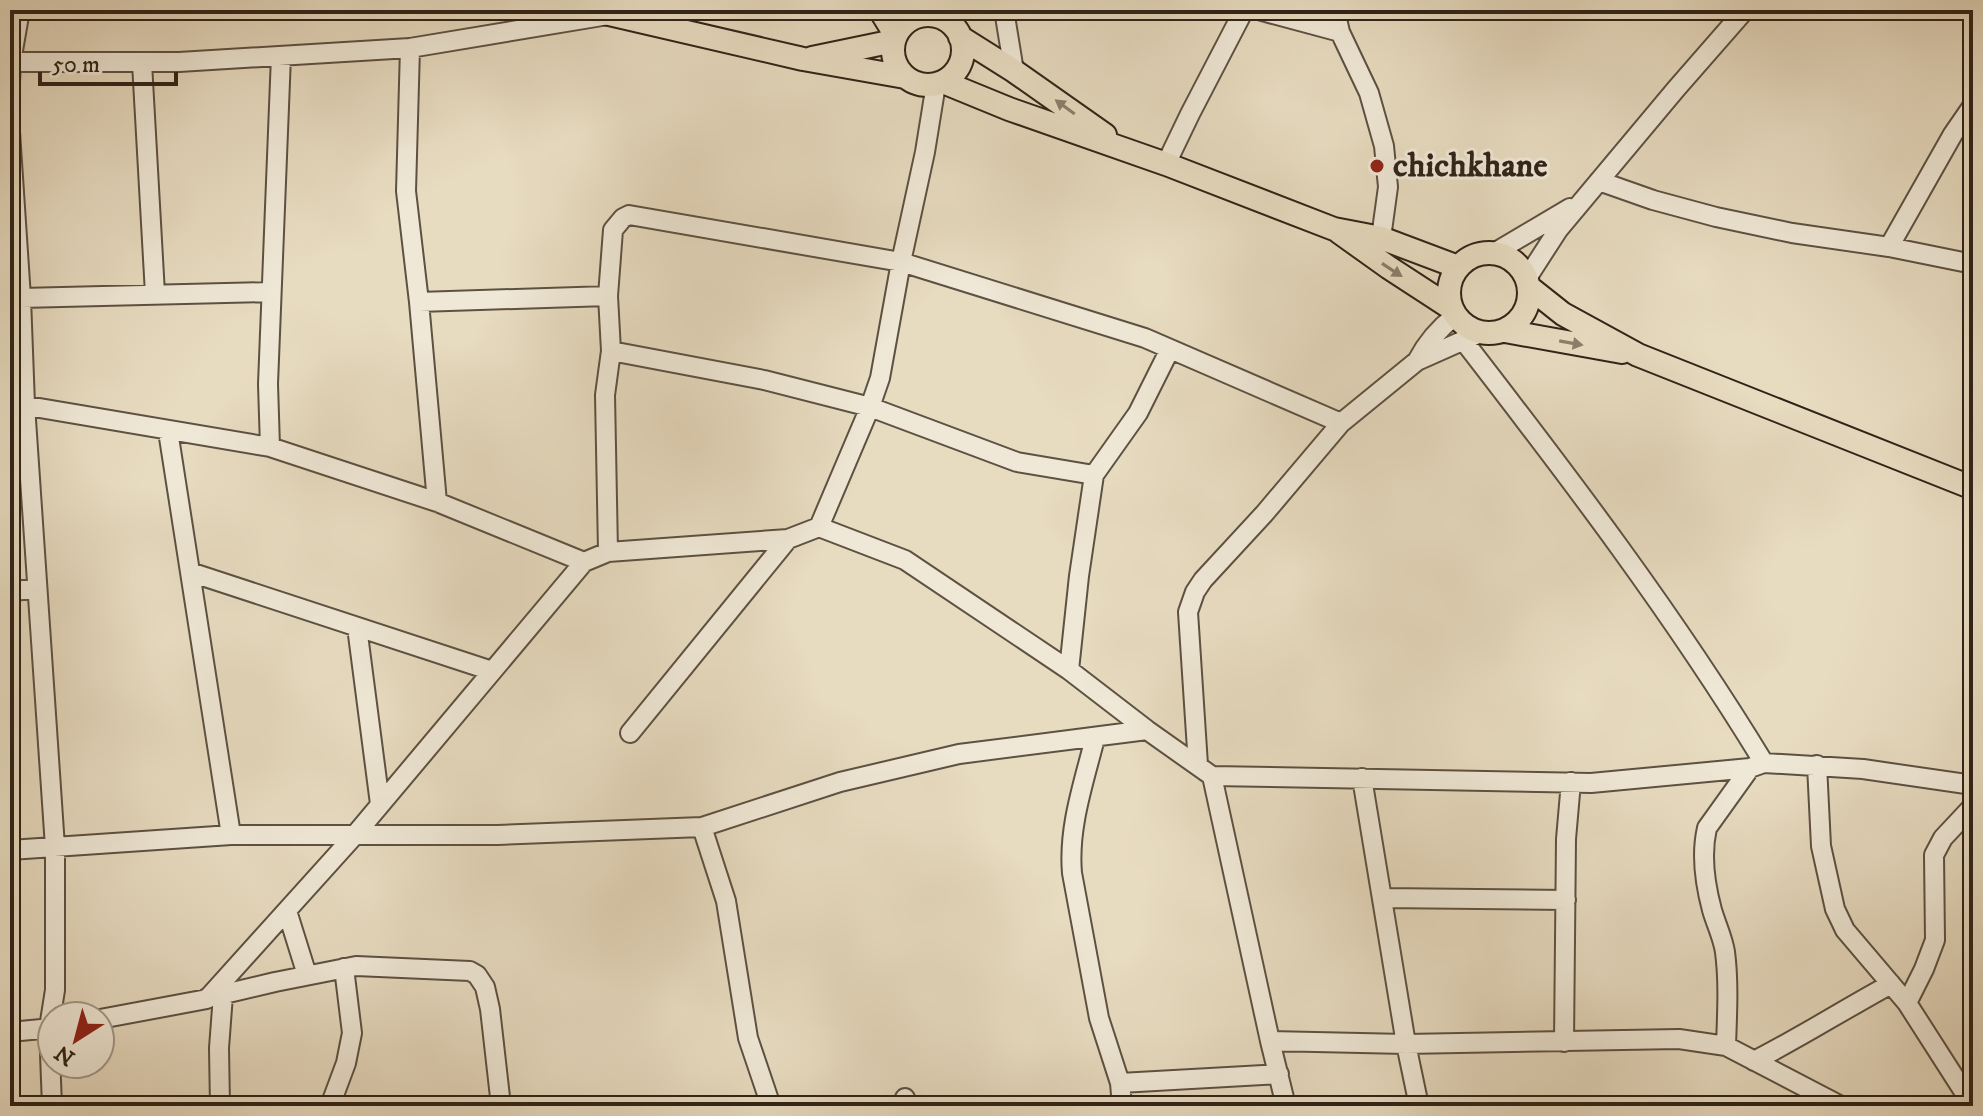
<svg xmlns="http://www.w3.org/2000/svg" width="1983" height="1116" font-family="'IM FELL DW Pica',serif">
<rect width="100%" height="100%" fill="#e7dbc0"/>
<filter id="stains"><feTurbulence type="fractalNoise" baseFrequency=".0025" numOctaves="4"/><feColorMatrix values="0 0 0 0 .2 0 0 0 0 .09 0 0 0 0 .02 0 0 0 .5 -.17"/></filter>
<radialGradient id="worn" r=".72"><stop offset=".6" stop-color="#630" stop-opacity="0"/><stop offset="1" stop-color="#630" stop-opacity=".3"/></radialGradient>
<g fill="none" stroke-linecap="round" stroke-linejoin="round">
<!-- minor casing -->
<g stroke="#5d5142" stroke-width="22">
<path id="minor" d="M1004,10L1014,71
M1258,10L1340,32
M1335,10L1340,32L1369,93L1384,146L1388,187L1381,238
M410,48L406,191L419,302L437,502
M10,62H179L410,48L608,15
M142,63L155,294
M10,82L11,62L20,10
M10,132L21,298L25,405L55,847V990L49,1028L52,1106
M1166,164L1190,114L1244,10
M1599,181L1653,200L1716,217L1792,233L1889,247L1973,264
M1889,247L1953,134L1973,105
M1494,253L1570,208
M1527,278L1558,230L1676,89L1745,10
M21,298L271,292
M419,302L608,296
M1463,340C1569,477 1674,615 1764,763L1863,769L1973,785
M611,351L764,380L870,407L1017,462L1094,475
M1417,361C1427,342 1438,329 1455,316
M10,403L270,447L437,502L584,562
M168,431L231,835H498L702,827L726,901L748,1038L771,1106
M270,447L268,384L281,56
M819,527L870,407L880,378L901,262L925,152L936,84
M608,552L605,395L611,351L608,296L613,230L623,218L629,215L901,262L1145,338L1341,423
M190,572L492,671
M10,591L37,589
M357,627L380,804
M1069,670L1079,576L1094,475L1138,413L1170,349
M630,733L788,539
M1095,738C1084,782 1068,827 1072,873L1099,1018L1120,1083L1122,1106
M1198,765L1188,612L1195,592L1203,580L1264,514L1341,423L1417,361L1480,333
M1817,765L1821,846L1835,909L1845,930L1907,1003L1973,1106
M1362,778L1406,1044L1419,1106
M702,827L840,782L959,754L1147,730
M10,850L231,835
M1382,898L1566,900
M287,911L307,975
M207,998L275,982L356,966L470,971L477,975L485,987L490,1009L501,1106
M1907,1003L1924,969L1935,940L1934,855L1943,838L1973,806
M100,1019L207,999L354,836L584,562L608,552L788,539L819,527L905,560L1069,670L1147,730L1212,776
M10,1032L52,1028
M1270,1041L1406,1044L1679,1039L1726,1046L1841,1106
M1564,1042L1566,839L1571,782
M1726,1046C1727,1015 1729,983 1725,952C1723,938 1716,924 1712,910C1705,884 1701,854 1707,828L1750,768
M1754,1061C1801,1037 1845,1009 1891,984
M1120,1083L1279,1074
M220,1106L219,1048L223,995
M330,1106L346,1063L352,1033L344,968
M905,1106V1098
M1286,1106L1270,1041L1212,776L1591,783L1750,768L1764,763"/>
</g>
<!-- major casing -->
<g stroke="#2f2318" stroke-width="26">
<path id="major" d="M592,10L803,59L905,77
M880,10L896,36
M893 50a35 35 0 1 1 70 0a35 35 0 1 1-70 0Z
M960,37L1014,71L1105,135
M812,58L894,41
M943,82L1009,109L1166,164L1334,229L1381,238L1458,267
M1339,232L1388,267L1451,308
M1449 293a40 40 0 1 1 80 0a40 40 0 1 1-80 0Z
M1529,287L1563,314L1638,355L1973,488
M1505,331L1622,352"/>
</g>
<!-- minor -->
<use href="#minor" stroke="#efe8d6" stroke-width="18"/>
<!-- major -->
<use href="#major" stroke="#e7dbc0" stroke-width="22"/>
</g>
<!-- one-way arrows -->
<defs><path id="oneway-solid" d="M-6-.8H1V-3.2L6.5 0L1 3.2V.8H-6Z" transform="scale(2)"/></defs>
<g fill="#8b7f6c">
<use href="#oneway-solid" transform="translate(1065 107) rotate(-144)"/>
<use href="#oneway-solid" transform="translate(1392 270) rotate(33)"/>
<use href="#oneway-solid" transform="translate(1571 343) rotate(10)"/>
</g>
<!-- markers -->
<circle fill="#8f2418" stroke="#efe8d6" stroke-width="3" cx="1377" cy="166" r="8"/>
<g text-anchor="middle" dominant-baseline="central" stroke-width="6" stroke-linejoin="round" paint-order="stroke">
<!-- poi labels -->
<g font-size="34" font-weight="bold" fill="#2f2318" stroke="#efe8d6" text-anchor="start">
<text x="1393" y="166">chichkhane</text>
</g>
</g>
<!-- margin -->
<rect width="1983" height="1116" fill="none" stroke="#e7dbc0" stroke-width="40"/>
<rect x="12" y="12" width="1959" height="1092" fill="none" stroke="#2f2318" stroke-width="4"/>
<rect x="20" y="20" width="1943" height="1076" fill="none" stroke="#2f2318" stroke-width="2"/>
<!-- north arrow -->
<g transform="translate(76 1040) rotate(216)"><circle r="38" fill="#efe8d6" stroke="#a2998a" stroke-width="2"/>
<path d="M0-6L14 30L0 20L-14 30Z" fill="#8f2418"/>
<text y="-12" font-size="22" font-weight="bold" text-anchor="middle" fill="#2f2318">N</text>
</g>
<!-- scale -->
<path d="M40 72v12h136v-12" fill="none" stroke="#2f2318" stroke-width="4"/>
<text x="52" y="72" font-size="24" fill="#2f2318" stroke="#efe8d6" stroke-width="6" paint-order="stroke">50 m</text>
<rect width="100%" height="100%" filter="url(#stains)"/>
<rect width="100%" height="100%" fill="url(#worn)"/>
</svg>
